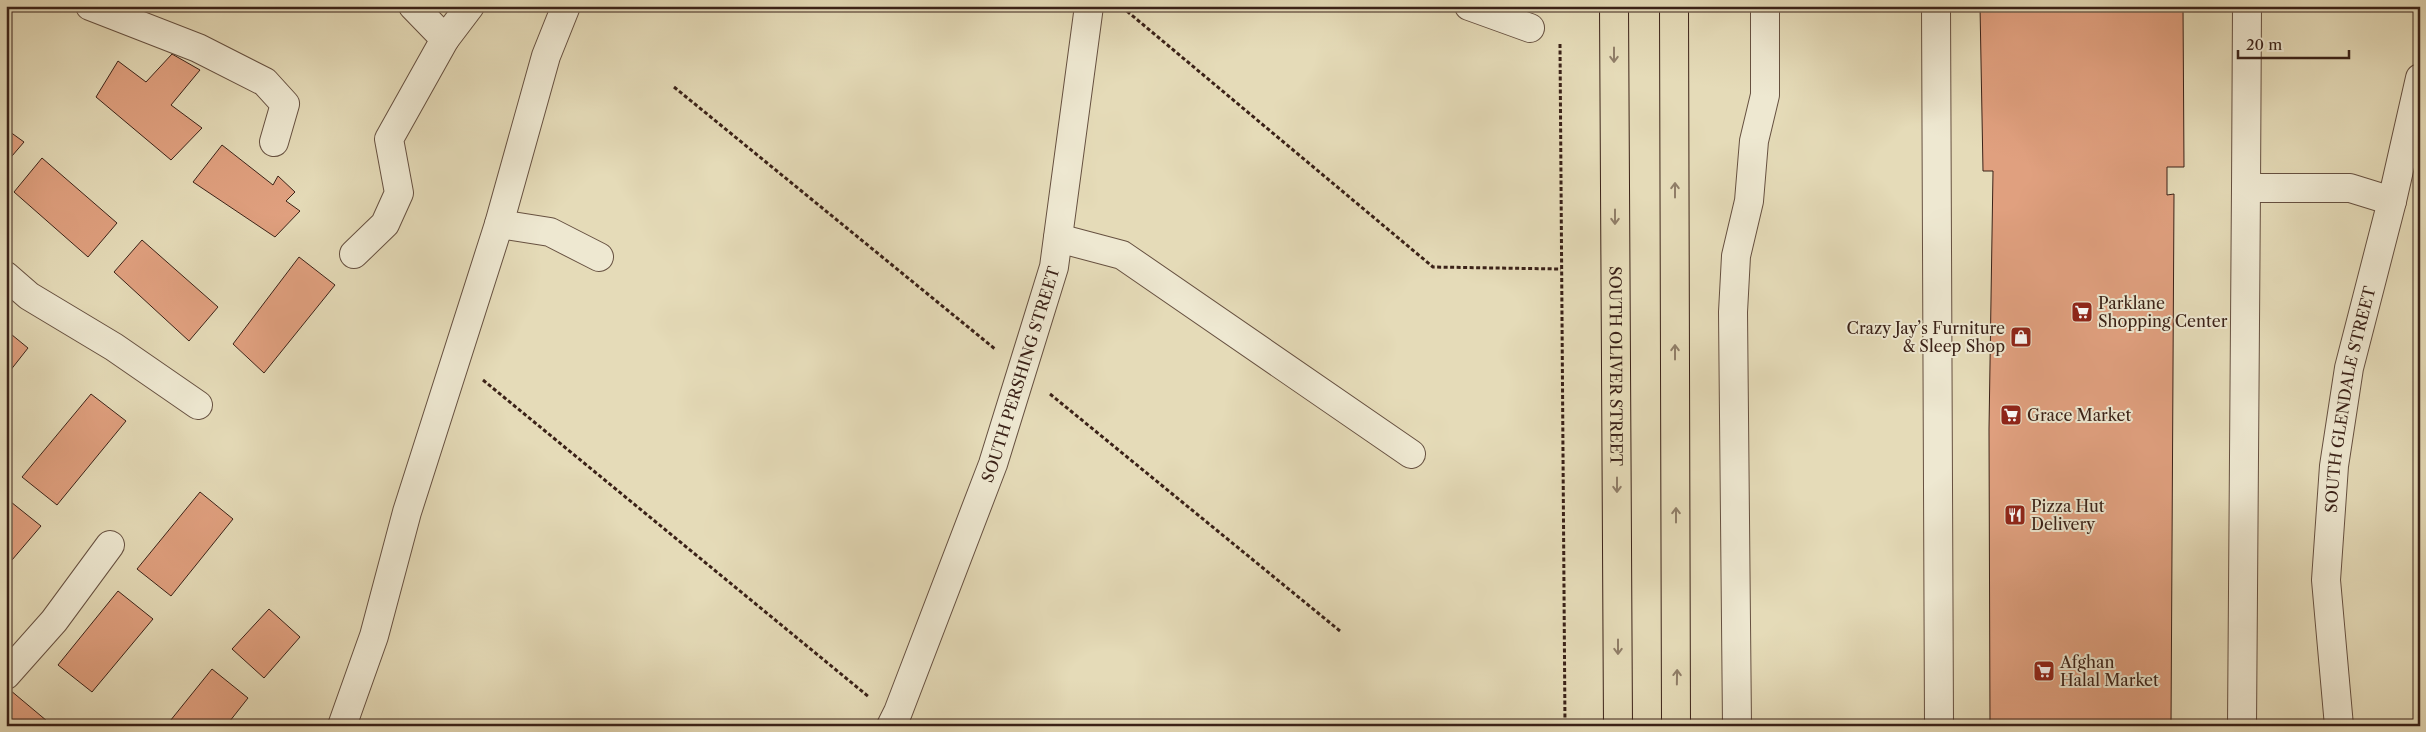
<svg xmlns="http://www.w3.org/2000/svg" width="2426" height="732" font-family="'Libre Caslon Text',serif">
<rect width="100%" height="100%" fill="#e5dbb8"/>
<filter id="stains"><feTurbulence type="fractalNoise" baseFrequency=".004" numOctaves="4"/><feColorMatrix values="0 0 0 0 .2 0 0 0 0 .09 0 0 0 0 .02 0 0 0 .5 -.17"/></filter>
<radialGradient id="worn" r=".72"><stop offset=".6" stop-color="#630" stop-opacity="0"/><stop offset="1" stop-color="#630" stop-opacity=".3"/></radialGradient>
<!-- building -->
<path fill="#e0a07f" stroke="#3b2218" d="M1980,6H2183L2184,167H2167V195L2174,194L2171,726H1990L1989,429L1993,171H1983Z
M172,54L200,70L171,105L202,128L171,160L96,97L118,61L146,82Z
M6,129L24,142L6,163Z
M222,145L273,185L278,176L295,192L286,201L300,211L275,237L193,182Z
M42,158L117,223L88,257L14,192Z
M142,240L218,307L189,341L114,272Z
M299,257L335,285L264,373L233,344Z
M6,330L28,348L6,376Z
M91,394L126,421L57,505L22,477Z
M200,492L233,519L171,596L137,569Z
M6,498L41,526L6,567Z
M118,591L153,619L92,692L58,665Z
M269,609L300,637L264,678L232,649Z
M212,669L248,698L226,726H166Z
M10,690L53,726H6V694Z"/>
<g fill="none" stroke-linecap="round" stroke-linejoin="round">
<!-- minor casing -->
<g stroke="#665040" stroke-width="30">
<g id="minor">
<path d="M90,6L198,48L265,82L285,104L274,142"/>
<path d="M1469,6L1530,28"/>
<path d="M1936,6L1939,726"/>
<path d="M2247,6L2246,188H2350L2392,201"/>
<path d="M445,39L470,6"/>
<path d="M499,224L550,232L599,257"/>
<path d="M1058,238L1122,255L1411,454"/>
<path d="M354,254L385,224L399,193L389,139L445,39L413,6"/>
<path d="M6,276L29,296L114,347L198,405"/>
<path d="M6,675L54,621L110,545"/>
<path d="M342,726L374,636L407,512L499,224L546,56L566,6"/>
<path id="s1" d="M891,726L898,712L993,464L1054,267L1089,6"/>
<path d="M1737,726L1733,312L1736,256L1749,201L1754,141L1765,95V6"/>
<path d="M2242,726L2246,188"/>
<path id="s2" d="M2339,726L2326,580L2334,466L2349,368L2392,201L2420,78"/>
</g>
</g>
<!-- major casing -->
<g stroke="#3b2218" stroke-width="30">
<g id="major">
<path id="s3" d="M1614,6L1618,726"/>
<path d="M1674,6L1676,726"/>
</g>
</g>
<!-- path -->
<path stroke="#3b2218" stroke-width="3" stroke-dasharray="4 2.5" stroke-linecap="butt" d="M1122,7L1433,267L1561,269
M1560,44L1565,726
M674,87L995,349
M483,380L869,697
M1050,394L1340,631"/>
<!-- minor -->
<use href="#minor" stroke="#eee8d1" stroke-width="28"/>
<!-- major -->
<use href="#major" stroke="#e5dbb8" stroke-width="28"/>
</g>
<!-- one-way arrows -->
<defs><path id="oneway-shaft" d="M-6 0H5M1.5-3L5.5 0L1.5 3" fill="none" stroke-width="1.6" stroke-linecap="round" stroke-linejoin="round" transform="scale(1.25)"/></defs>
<g stroke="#907e68">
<use href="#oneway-shaft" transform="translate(1614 55) rotate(90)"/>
<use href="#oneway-shaft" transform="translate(1675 190) rotate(-90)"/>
<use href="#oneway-shaft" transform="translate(1615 217) rotate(90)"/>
<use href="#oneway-shaft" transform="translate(1675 352) rotate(-90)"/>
<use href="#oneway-shaft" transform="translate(1617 485) rotate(90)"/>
<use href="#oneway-shaft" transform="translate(1676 515) rotate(-90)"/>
<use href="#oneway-shaft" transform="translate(1618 647) rotate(90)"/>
<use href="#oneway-shaft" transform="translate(1677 677) rotate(-89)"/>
</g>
<!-- icons -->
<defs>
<g id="supermarket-square" transform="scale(1.125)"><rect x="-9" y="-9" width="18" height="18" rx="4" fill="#8f2418" stroke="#eee8d1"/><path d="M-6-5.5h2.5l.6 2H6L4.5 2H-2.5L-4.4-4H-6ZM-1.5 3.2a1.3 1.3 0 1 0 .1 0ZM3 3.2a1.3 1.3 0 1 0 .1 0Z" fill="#fff"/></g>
<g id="shop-square" transform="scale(1.125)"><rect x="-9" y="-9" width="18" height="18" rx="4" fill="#8f2418" stroke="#eee8d1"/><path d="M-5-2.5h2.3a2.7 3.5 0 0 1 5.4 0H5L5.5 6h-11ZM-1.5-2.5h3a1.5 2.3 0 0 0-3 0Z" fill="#fff"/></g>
<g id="restaurant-square" transform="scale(1.125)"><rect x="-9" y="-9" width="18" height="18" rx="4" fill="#8f2418" stroke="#eee8d1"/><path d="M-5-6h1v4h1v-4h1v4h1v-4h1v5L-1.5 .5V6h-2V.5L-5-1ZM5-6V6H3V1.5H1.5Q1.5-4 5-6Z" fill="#fff"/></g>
</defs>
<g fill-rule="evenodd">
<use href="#supermarket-square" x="2082" y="312"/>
<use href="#shop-square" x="2021" y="337"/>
<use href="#supermarket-square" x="2011" y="415"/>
<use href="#restaurant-square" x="2015" y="515"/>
<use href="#supermarket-square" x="2044" y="671"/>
</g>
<g text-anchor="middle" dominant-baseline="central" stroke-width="4" stroke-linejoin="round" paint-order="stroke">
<!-- poi labels -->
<g font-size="16" fill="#3b2218" stroke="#eee8d1" text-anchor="start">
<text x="2098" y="303">Parklane<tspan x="2098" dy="18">Shopping Center</tspan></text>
<text x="2005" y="328" text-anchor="end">Crazy Jay’s Furniture<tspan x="2005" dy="18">&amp; Sleep Shop</tspan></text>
<text x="2027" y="415">Grace Market</text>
<text x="2031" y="506">Pizza Hut<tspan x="2031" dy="18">Delivery</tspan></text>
<text x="2060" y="662">Afghan<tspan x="2060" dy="18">Halal Market</tspan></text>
</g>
<!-- street labels -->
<g font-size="16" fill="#3b2218" stroke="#eee8d1">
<text stroke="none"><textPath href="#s3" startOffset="360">SOUTH OLIVER STREET</textPath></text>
<text stroke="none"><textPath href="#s1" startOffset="375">SOUTH PERSHING STREET</textPath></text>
<text stroke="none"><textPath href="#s2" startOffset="329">SOUTH GLENDALE STREET</textPath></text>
</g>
</g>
<!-- margin -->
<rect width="2426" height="732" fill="none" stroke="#e5dbb8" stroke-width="25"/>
<rect x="8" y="8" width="2411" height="717" fill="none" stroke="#3b2218" stroke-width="2.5"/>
<rect x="12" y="12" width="2401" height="707" fill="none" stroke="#3b2218"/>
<!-- scale -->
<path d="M2238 50v8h111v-8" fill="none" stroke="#3b2218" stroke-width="2.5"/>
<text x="2246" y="50" font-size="15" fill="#3b2218" stroke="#eee8d1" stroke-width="4" paint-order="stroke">20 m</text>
<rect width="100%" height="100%" filter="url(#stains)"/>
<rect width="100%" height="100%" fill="url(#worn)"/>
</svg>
